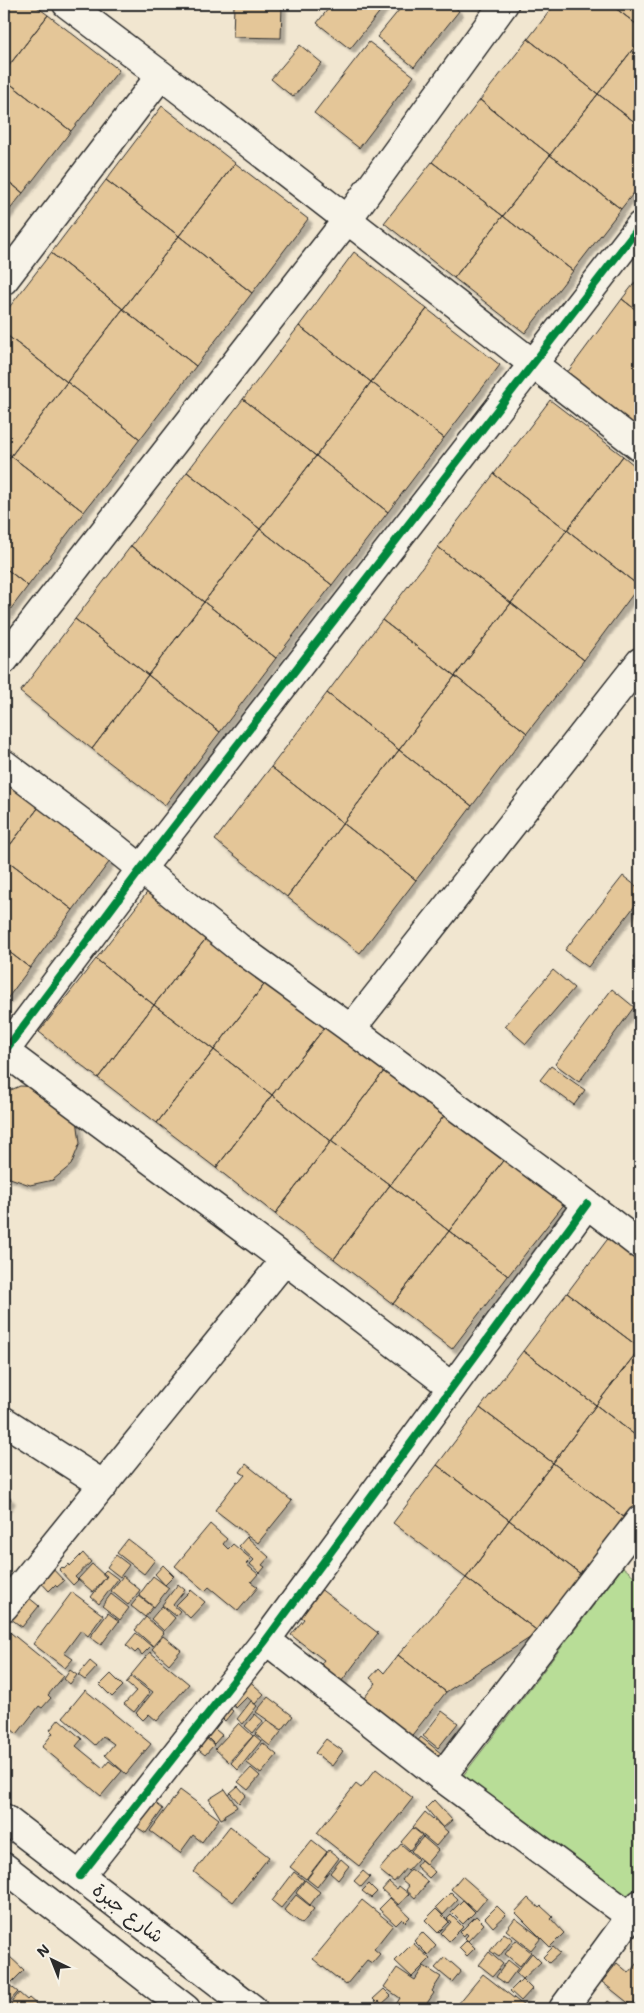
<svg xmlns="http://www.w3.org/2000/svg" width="644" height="2013" font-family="'Shantell Sans','Playpen Sans Arabic',sans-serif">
<defs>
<filter id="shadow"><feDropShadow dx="4.5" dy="4.5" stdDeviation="1" flood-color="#0004"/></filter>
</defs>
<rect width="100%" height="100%" fill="#f1e6d0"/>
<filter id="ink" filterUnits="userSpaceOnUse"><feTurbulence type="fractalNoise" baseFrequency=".02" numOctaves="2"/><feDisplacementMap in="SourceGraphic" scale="10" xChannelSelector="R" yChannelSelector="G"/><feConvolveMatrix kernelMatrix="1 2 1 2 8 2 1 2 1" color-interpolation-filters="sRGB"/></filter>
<g filter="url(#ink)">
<!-- green -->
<path fill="#b8dd97" stroke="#728461" d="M623,1567L640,1581V1891L630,1905L462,1777Z"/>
<!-- building -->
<path fill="#e4c698" stroke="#2b2b2b" filter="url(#shadow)" d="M4,4H33L48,15L4,72Z
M332,4H386L350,49L317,23Z
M404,4H451L459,11L414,67L377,37Z
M555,4H610L640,27V40L598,94L528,39Z
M610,4H640V27Z
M234,5L282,6L281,38L233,37Z
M48,15L119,70L71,131L4,79V72Z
M528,39L598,94L550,155L480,100Z
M640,40V126L598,94Z
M369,42L414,76L359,148L314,113Z
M300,45L322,63L293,97L271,79Z
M4,79L71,131L23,193L4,178Z
M598,94L640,126V185L621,209L550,155Z
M480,100L550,155L503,216L432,162Z
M162,106L235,163L179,236L106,180Z
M550,155L621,209L573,271L503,216Z
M432,162L503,216L454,278L384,223Z
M235,163L308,219L252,293L179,236Z
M4,178L23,193L4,217Z
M106,180L179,236L123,309L51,253Z
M503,216L573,271L525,333L454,278Z
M179,236L252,293L196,366L123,309Z
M354,252L427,309L371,382L299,326Z
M51,253L123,309L67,382L4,333V314Z
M640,276V313L622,299Z
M622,299L640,313L639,429L567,373Z
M123,309L196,366L140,439L67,382Z
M427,309L500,365L444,438L371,382Z
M299,326L371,382L316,456L243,399Z
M4,333L67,382L11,456L4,450Z
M67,382L140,439L84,512L11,456Z
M371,382L444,438L388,512L316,456Z
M243,399L316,456L260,529L187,472Z
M550,400L623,456L567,530L494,474Z
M4,450L11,456L4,466Z
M11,456L84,512L28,586L4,567V466Z
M316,456L388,512L332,585L260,529Z
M623,456L640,470L639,586L567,530Z
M187,472L260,529L204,602L131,546Z
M494,474L567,530L511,603L438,547Z
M260,529L332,585L276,658L204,602Z
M567,530L639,586L584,660L511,603Z
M131,546L204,602L148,675L75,619Z
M438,547L511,603L455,676L382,620Z
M4,567L28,586L4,618Z
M204,602L276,658L220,732L148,675Z
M511,603L584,660L527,733L455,676Z
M75,619L148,675L92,749L20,692Z
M382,620L455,676L399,750L327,693Z
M148,675L220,732L165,805L92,749Z
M455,676L527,733L472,806L399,750Z
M327,693L399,750L343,823L271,767Z
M399,750L472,806L416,880L343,823Z
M271,767L343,823L287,897L215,840Z
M4,768L45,799L4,853Z
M45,799L116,853L73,910L4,858V853Z
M343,823L416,880L360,953L287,897Z
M4,858L73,910L30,968L4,948Z
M623,876L640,889V899L588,967L565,950Z
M152,886L211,932L154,1005L96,959Z
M211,932L270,977L214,1050L154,1005Z
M4,948L30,968L4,1003Z
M640,948V963L633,957Z
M96,959L154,1005L98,1078L39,1032Z
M553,970L574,988L526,1044L505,1026Z
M270,977L329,1022L272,1095L214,1050Z
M612,989L634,1007L579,1082L555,1064Z
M154,1005L214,1050L157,1123L98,1078Z
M329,1022L387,1067L331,1141L272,1095Z
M214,1050L272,1095L216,1168L157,1123Z
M551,1066L585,1090L574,1105L540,1080Z
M387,1067L447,1112L390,1185L331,1141Z
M20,1086L43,1087L77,1119L80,1143L71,1165L53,1180L30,1185L7,1177L4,1175V1093Z
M272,1095L331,1141L275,1214L216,1168Z
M447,1112L505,1158L449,1231L390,1185Z
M331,1141L390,1185L334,1259L275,1214Z
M505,1158L565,1203L508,1276L449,1231Z
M390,1185L449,1231L393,1304L334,1259Z
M449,1231L508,1276L452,1349L393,1304Z
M610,1236L640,1258V1348L567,1293Z
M567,1293L640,1348L596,1405L523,1351Z
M640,1348V1439L596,1405Z
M523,1351L596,1405L553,1463L480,1408Z
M596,1405L640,1439V1498L625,1518L553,1463Z
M480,1408L553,1463L509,1520L437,1465Z
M553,1463L625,1518L582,1575L509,1520Z
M246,1464L292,1501L258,1543L215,1510L237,1481L239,1482L245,1475L240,1472Z
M437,1465L509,1520L466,1578L393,1523Z
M4,1493L11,1499L4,1509Z
M509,1520L582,1575L539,1632L466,1578Z
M210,1524L227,1539L223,1544L228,1549L233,1544L251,1559L246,1564L258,1574L251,1582L258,1587L238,1611L209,1587L205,1591L175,1566Z
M247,1537L269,1557L262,1565L265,1567L260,1573L250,1564L254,1560L239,1546Z
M128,1539L155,1560L144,1574L117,1553Z
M83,1553L91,1562L75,1577L78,1580L73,1585L59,1570L62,1567L64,1569L69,1564L70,1566Z
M116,1555L129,1565L120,1577L107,1567Z
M92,1564L106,1577L93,1592L78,1579Z
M163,1565L174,1576L165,1585L155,1574Z
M51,1567L64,1581L57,1587L55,1585L49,1591L38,1579Z
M106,1570L118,1579L99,1604L91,1597L107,1576L103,1573Z
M123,1576L140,1590L128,1605L111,1591Z
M153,1576L169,1588L154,1607L139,1595Z
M466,1578L539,1632L446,1692L398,1655Z
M178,1584L185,1590L173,1605L180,1611L176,1616L162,1605Z
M319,1588L378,1633L335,1690L314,1673L324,1660L291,1635L304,1619L299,1615Z
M191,1590L205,1602L190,1618L176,1605Z
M72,1592L103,1615L88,1636L81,1630L64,1653L73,1659L65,1668L33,1644Z
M111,1594L129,1608L120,1620L102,1606Z
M139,1596L153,1607L145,1617L131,1606Z
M28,1597L39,1606L22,1627L11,1619Z
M162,1606L175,1618L164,1631L151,1619Z
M108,1613L119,1621L101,1645L90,1637Z
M146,1617L164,1633L153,1646L135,1630Z
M6,1629L64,1676L48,1695L51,1698L42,1708L39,1706L17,1734L4,1723V1632Z
M136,1633L151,1646L142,1655L138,1650L135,1653L126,1645Z
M163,1636L181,1650L169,1664L152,1649Z
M150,1652L189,1684L157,1721L149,1714L143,1720L136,1713L153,1692L131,1675Z
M398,1655L446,1692L405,1744L360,1703L376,1683L370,1678L379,1668L384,1673Z
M90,1661L97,1667L85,1680L78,1675Z
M70,1670L77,1675L70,1684L64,1679Z
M111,1674L123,1686L112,1697L100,1685Z
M131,1677L150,1692L134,1712L124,1704L136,1691L126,1683Z
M245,1677L264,1694L255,1704L247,1697L236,1708L228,1701Z
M85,1690L151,1744L126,1774L105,1755L114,1744L103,1736L95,1745L63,1717Z
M268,1697L293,1716L282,1730L256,1712Z
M251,1701L257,1706L243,1724L237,1719Z
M227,1706L233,1711L225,1721L219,1715Z
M442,1711L458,1723L438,1748L423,1736Z
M255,1714L263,1721L253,1733L245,1726Z
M59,1719L82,1739L76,1746L103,1768L109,1761L122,1771L101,1796L42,1747L53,1733L50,1730Z
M267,1720L281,1732L270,1746L255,1734Z
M239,1723L253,1736L229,1762L215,1749Z
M210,1725L222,1735L214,1744L203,1733Z
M254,1735L261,1741L238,1770L231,1763Z
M205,1737L214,1745L205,1755L195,1747Z
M421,1737L442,1754L432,1766L411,1749Z
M326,1739L343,1751L332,1766L315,1753Z
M263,1743L277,1755L261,1774L247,1763Z
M251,1768L260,1776L248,1790L238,1782Z
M376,1769L413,1798L359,1866L317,1833L356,1784L361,1788Z
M238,1786L246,1795L239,1803L230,1793Z
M225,1789L237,1807L224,1815L225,1817L221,1819L209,1799Z
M180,1790L219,1819L202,1842L193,1835L180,1853L150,1831Z
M434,1800L452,1820L443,1828L426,1808Z
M153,1801L163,1809L146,1833L135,1826Z
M425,1812L448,1832L436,1846L413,1827Z
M230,1826L269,1857L233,1902L194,1872Z
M413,1828L422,1835L410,1850L401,1842Z
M423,1837L438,1850L426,1864L411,1851Z
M312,1840L327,1852L306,1879L290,1867Z
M401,1844L418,1859L408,1870L406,1868L394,1882L379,1870Z
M329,1850L339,1858L317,1887L307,1879Z
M341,1859L349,1866L338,1880L330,1873Z
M421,1860L435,1872L429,1878L416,1866Z
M411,1869L428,1882L415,1898L406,1890L409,1886L402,1880Z
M363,1871L370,1877L361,1887L354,1881Z
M294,1872L304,1880L281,1908L272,1901Z
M462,1876L487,1898L476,1911L451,1889Z
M305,1880L320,1892L310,1905L296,1893Z
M389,1882L397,1889L399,1886L409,1894L399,1905L382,1890Z
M369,1884L377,1892L371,1898L362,1891Z
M451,1892L458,1899L443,1915L436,1907Z
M296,1895L314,1909L302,1924L284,1910Z
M390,1898L410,1917L405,1922L402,1919L396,1925L379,1909Z
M528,1898L539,1908L541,1906L553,1917L551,1919L564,1933L550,1947L515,1912Z
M362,1900L393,1925L374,1949L380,1954L372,1963L367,1960L346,1985L313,1959Z
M463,1900L475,1912L463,1924L451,1912Z
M497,1906L506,1915L493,1927L485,1918Z
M436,1909L449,1922L438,1933L425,1920Z
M451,1915L463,1927L449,1941L441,1933L451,1922L447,1919Z
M476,1916L484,1924L468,1941L465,1938L468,1935L466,1933L464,1936L460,1932Z
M515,1918L541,1938L531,1950L506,1930Z
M422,1932L436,1946L428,1955L414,1941Z
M504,1933L513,1939L499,1957L490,1951Z
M467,1940L475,1948L467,1956L459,1948Z
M516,1940L531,1952L520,1966L505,1954Z
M413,1943L430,1959L412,1977L395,1961Z
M553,1947L560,1953L549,1963L543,1957Z
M489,1952L503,1964L493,1976L479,1965Z
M532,1953L541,1962L523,1979L516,1973Z
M9,1956L24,1970L11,1983L4,1976V1961Z
M445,1957L461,1971L452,1982L435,1968Z
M640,1959V1996L632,2006L602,1982L617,1963L629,1973Z
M508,1960L518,1968L506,1984L496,1977Z
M424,1966L441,1977L432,1991L434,1993L423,2009H393L400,1998L384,1987L397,1968L415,1980Z
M483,1974L528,2009H454Z
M522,1979L532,1989L521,2001L510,1991Z
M9,1985L18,1992L7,2004L4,2002V1991Z
M384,1989L391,1996L382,2004L379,2001L377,2003L373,1999Z
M19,1993L27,2000L29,1998L36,2004L31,2009H4V2006L7,2008Z
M608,2001L619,2009H602Z
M64,2002L72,2009H56Z"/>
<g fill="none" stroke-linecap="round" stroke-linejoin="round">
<!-- street casing -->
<g stroke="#2b2b2b" stroke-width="31">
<path id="street" d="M67,4L161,75L640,447
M4,280L161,75
M4,660L347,220L504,4
M351,1029L587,1204L640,1245
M4,1051L285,1260L452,1387
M4,1052L141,869L640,226
M4,1421L104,1485
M4,1607L285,1260
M266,1640L441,1777L630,1916
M441,1777L640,1520
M80,1876L266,1640L587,1204
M563,2009L640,1904"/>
</g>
<!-- secondary casing -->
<g stroke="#2b2b2b" stroke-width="31">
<path id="secondary" d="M4,764L114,847L238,947L351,1029L640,662
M4,1818L253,2009
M4,1867L186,2009"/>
</g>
<!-- street -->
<use href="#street" stroke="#f7f3e8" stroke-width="28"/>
<!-- secondary -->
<use href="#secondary" stroke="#f7f3e8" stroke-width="28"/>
<!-- cycleway casing -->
<g stroke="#f7f3e8" stroke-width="11">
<path id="cycleway" d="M4,1052L141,869L640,226
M80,1876L266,1640L587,1204"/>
</g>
<!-- cycleway -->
<use href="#cycleway" stroke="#00873e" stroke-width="8"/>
</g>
</g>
<g text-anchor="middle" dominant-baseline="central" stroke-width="5" stroke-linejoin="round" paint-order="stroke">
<!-- street labels -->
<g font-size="19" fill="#2b2b2b" stroke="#f7f3e8">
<text transform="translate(128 1913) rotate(38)">شارع جبرة</text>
</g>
</g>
<!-- margin -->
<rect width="644" height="2013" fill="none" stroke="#f7f3e8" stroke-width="20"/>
<rect x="10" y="10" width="624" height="1993" fill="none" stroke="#2b2b2b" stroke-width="2" filter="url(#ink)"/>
<!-- north arrow -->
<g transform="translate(52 1960) rotate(317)" stroke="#f7f3e8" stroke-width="4" paint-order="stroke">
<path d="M0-4L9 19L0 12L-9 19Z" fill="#2b2b2b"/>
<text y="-8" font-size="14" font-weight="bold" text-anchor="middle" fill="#2b2b2b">N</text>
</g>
</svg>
